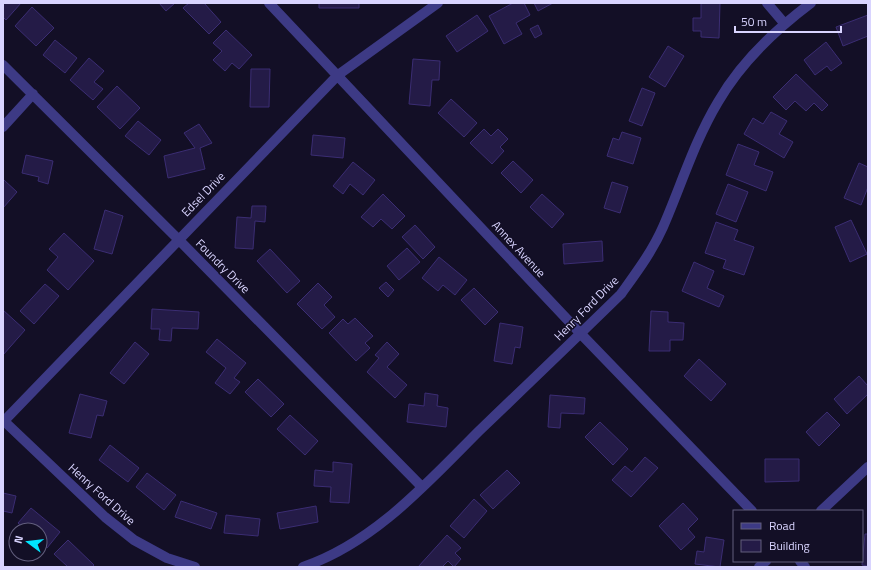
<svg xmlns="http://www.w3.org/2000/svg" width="871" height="570" font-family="'Titillium Web',sans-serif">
<rect width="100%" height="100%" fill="#130f26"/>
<!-- building -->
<path fill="#241b47" stroke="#3b2d73" d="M3,3H21L6,20L3,17Z
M159,3H175L166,11Z
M189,3H204L221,22L209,34L183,8Z
M319,3H359V8H319Z
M513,3H524L530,15L516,23L522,34L504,44L489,16Z
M534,3H553L538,11Z
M701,3H720L719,38L701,37V31H693V18H701Z
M32,7L54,28L36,46L15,26Z
M477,15L488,31L457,52L446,36Z
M868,15V36L843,46L836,27Z
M538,25L542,34L535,38L530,29Z
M226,30L252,55L239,69L232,63L225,71L213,60L222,51L213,43Z
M55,40L77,58L65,73L43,55Z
M826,42L842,63L831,71L827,66L815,75L804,60Z
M668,46L684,56L665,87L649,77Z
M89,58L104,71L94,82L103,89L93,100L70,80Z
M413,59L440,61L439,80H432L430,106L409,104Z
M251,69H270L269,107H250Z
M796,74L828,105L822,111L814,103L806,111L795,101L786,110L773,97Z
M117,86L140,108L120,129L97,107Z
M642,88L655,93L642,126L629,121Z
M451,99L477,123L464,137L438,113Z
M771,112L787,121L779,134L793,142L784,158L744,134L753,118L763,124Z
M138,121L161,140L149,155L125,136Z
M199,124L212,143L200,148L205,169L168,178L164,156L195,148L184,133Z
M484,129L491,136L498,129L508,139L500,147L504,151L492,164L470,143Z
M622,132L641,138L633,164L607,156L613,138L619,140Z
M313,135L345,138L343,158L311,155Z
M738,144L759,152L754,165L773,172L766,191L726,175Z
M26,155L53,161L48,184L38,181L39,177L22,173Z
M513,161L533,180L521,193L501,173Z
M353,162L375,180L363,195L350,184L343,194L333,186Z
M859,163L868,167V187L861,205L844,198Z
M4,180L17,192L3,208V181Z
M612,182L628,187L620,213L604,208Z
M728,184L748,192L736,222L716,214Z
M383,194L405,216L392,229L381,219L373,227L361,217Z
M542,194L564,214L552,228L530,207Z
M252,206H266L265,222L255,221L253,249L235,248L237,217L251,218Z
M105,210L123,216L112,254L94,249Z
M851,220L867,254L850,262L835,227Z
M716,222L738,230L734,240L754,247L744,275L723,268L726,260L705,253Z
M415,225L435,247L423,259L402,237Z
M64,233L94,261L68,290L47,270L58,257L49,249Z
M602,241L603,261L564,264L563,244Z
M407,248L420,262L399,280L387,266Z
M270,249L300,281L287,293L257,261Z
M439,257L467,280L455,295L443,285L438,291L422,278Z
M694,262L714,271L707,288L724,296L719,307L682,291Z
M386,282L394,290L388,297L379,288Z
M318,283L332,297L324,305L335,317L322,329L297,304Z
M45,284L59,296L34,324L20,311Z
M474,288L498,312L485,325L461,300Z
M152,309L199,312L198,329L172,328L171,341L159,340L160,329H151Z
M3,310L25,330L3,355Z
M651,311L668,312V322L684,323L683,340H670V351H649Z
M355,318L373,336L365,343L370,348L356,361L329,333L343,319L348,324Z
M500,323L523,327L520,348L515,347L512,364L494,361Z
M217,339L246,363L234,378L240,382L230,394L215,383L226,368L206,352Z
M135,342L149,354L124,384L110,373Z
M387,342L399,354L387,367L407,385L395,398L367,372L379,358L375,355Z
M699,359L726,384L711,401L684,376Z
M859,376L868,386V394L847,414L834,399Z
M258,379L284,404L271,417L245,392Z
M425,393L438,395L437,406L448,408L446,427L407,422L409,404L424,406Z
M80,394L107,401L103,416L97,415L91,438L69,433Z
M550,395L585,398L584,414L561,413L560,428L548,427Z
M827,412L840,425L819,446L806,432Z
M290,415L318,441L305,455L277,429Z
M600,422L628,449L613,465L585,437Z
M110,445L139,468L128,482L99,460Z
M645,457L658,468L631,497L612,480L625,466L632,472Z
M765,459H799V481L765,482Z
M333,462L352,464L349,503L330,502L331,487L314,486L315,470L333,472Z
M507,470L520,483L493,509L480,495Z
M147,473L176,495L164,510L136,487Z
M3,493L16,496L12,513L3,511Z
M474,499L487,511L464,538L450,526Z
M181,501L217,513L211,529L175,517Z
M683,503L698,519L688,529L695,537L681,550L659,526Z
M316,506L318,522L280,529L277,513Z
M31,508L60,532L47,548L40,542V530H26L18,523Z
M226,515L260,519L258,536L224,533Z
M865,534H868V566L862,565Z
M447,535L461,548L455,553L461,559L454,567L448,561L442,567H418Z
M706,537L724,540L720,567L695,564L697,551L704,552Z
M68,540L94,565L92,567H68L54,554Z"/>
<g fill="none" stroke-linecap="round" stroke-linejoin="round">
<!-- minor -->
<path stroke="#3d3a85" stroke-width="10" d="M269,3L580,333L752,511
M767,3L784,23
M3,65L178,239L422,487
M3,127L33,94
M4,421L105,517L134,540L167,558L195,567
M3,422L338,75L438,3
M821,511L868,467
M800,561L805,567
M303,567C374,543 427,483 479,431C526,386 574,340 621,294C636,273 652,252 663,227C681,186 694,142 718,102C740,64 775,30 811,3
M759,567L766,561"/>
</g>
<g text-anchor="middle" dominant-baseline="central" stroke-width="3" stroke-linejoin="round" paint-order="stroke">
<!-- street labels -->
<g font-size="12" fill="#d9d4ff" stroke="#130f26">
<text transform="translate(203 194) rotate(-46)">Edsel Drive</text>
<text transform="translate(519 249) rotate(47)">Annex Avenue</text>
<text transform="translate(223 266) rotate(45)">Foundry Drive</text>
<text transform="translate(586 308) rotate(-45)">Henry Ford Drive</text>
<text transform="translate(102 494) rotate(42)">Henry Ford Drive</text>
</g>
</g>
<!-- border -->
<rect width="871" height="570" fill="none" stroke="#d9d4ff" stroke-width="8"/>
<!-- legend -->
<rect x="733" y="510" width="130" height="52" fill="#130f26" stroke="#625e7d"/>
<rect x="741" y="523" width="20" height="6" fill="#3d3a85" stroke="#625e7d"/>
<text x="769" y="530" font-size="12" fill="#d9d4ff">Road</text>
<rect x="741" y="540" width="20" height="12" fill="#241b47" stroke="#625e7d"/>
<text x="769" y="550" font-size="12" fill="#d9d4ff">Building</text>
<!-- north arrow -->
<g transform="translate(28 542) rotate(285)"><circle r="19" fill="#130f26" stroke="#625e7d"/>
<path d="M0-3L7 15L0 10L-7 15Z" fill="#00e5ff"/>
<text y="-6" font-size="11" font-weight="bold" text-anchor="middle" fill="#d9d4ff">N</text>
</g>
<!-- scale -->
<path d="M735 26v6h106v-6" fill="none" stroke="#d9d4ff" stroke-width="2"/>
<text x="741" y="26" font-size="12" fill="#d9d4ff" stroke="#130f26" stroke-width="3" paint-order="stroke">50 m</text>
</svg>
